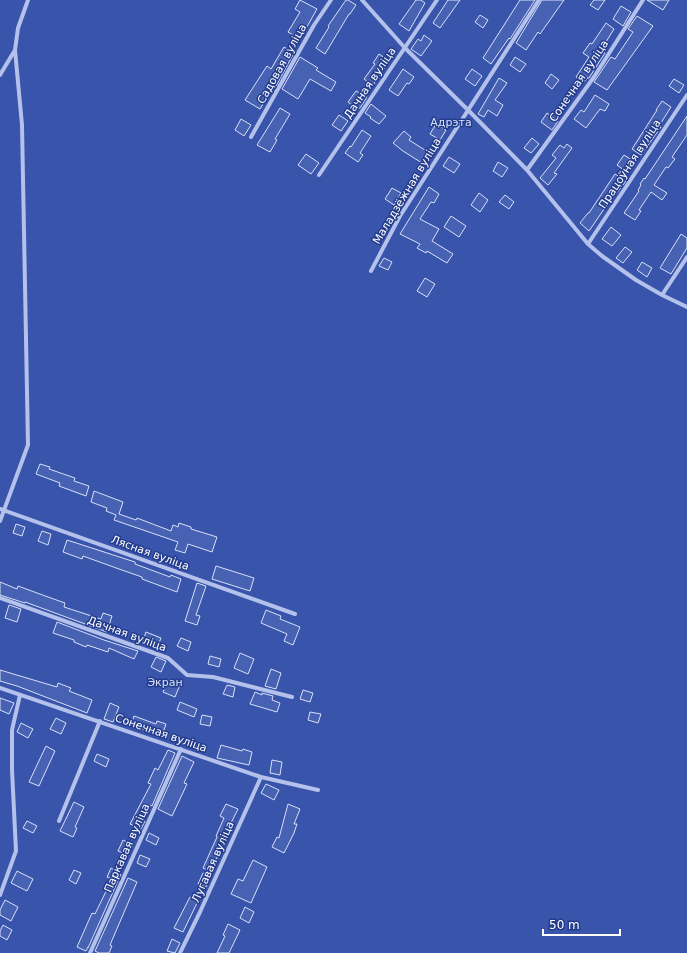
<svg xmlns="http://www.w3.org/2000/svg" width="687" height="953" font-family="'DejaVu Sans',sans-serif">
<rect width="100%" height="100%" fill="#243c8e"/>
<!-- green -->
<path fill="#3854ab" d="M0,0H687V953H0Z"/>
<!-- building -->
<path fill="#4862b3" stroke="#d8e0f8" d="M300,0L317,9L300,39L288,32L300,12L295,9Z
M346,0H348L356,5L350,14H349L325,54L316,48L329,27L328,26Z
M416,0H421L425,3L409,31L399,24Z
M448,0H460L440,28L433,23Z
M520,0H535L510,39L509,38L491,64L483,58Z
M542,0H564L540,34L538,32L526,50L516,43Z
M594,0H605L598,10L590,5Z
M647,0H669L663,10Z
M621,6L631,12L623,26L613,19Z
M480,15L488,20L483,28L475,22Z
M637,16L653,26L607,90L594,82L611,57L615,59L633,32L628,29Z
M606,23L614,29L601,50L605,53L589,78H587L584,82L576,77L589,57L583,53L590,43L592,44Z
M424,35L432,41L421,56L411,49L418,39L421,41Z
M284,47L294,53L276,86L274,85L260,109L245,100L267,66L271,69Z
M379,54L389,61L373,85L364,79L375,64L373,63Z
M300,57L318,68L316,70L336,82L331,91L310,79L298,99L282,89Z
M515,57L526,64L520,72L510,65Z
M403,69L414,77L409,84L407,83L398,96L389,90Z
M472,69L482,76L475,86L465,79Z
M551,74L559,80L552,89L545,83Z
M499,78L507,83L495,100L503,105L497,116L488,110L484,117L478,114Z
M674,79L684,85L679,93L669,86Z
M356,91L367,97L360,108H358L357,109L348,102Z
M595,95L609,104L605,111L600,109L586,128L574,119L581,110L584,112Z
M662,101L671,107L659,126L661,127L641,155L632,149L657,110H656Z
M371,104L386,116L379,124L370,118L371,117L365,113Z
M280,108L290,114L275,139L277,140L270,152L257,145Z
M547,113L558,121L552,130L541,122Z
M339,115L348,121L341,131L332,125Z
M687,116V135L672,157L675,159L668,168L666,167L654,185L667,193L662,200L651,192L639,210L641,211L635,220L624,213L639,191L638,190L641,185L640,184L644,178L645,179Z
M241,119L251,125L244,136L235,130Z
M436,124L446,130L440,140L430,134Z
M362,130L371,136L360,153L363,155L358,162L345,153L350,146L351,147Z
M404,131L411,137L409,140L428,152L422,163L403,151L393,143Z
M532,138L539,144L531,153L524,148Z
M567,144L572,148L554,173L557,174L548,185L540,178L556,158L552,155L560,145L564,148Z
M306,154L319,163L311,174L298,165Z
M624,155L632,160L625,171L617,165Z
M449,157L460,164L454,173L443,166Z
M498,162L508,168L502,177L493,171Z
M615,174L626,181L616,194L615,193L589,231L580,223L588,213H589Z
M429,187L439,194L434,203L431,202L420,219L439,229L432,241L453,254L447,263L427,251L426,253L417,248L420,244L400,234Z
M392,188L401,193L394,205L385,199Z
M479,193L488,200L480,212L471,205Z
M505,195L514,202L509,209L499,202Z
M451,216L466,226L459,237L444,227Z
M611,227L621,235L612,246L602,239Z
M681,234L687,238V248L671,274L660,268Z
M625,247L632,252L623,263L616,258Z
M384,258L392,262L388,270L379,266Z
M642,262L652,268L647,277L637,270Z
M425,278L435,284L427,297L417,291Z
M40,464L50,467L49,469L75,478L74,481L89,486L86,496L59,486L60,483L36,474Z
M94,491L123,502L119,514L136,520L137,518L171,531L173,525L178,527L179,523L191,527V529L217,537L212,552L188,544L185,553L175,550L178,542L114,520L116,515L106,511L107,508L91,502Z
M16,524L25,527L22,536L13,533Z
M42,531L51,534L48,545L38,541Z
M67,540L135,562V564L170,577L171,575L181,579L177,592L142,579V577L119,569L83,556L82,559L63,552Z
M216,566L254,578L250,591L212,579Z
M0,582L17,589L18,586L48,597L65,603L64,607L101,619L103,613L112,616L107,632L25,602V603L0,595Z
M197,583L206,586L196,615L200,616L197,625L185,621Z
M9,605L21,609L17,622L5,618Z
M266,610L281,616L280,619L300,627L293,645L284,641L287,634L261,623Z
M57,622L104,640L138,651L134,659L109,648L108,652L87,645L86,647L74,642V640L53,633Z
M146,632L161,638L157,648L142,643Z
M181,638L191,642L188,651L177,646Z
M240,653L254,659L248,674L234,668Z
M210,656L221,659L219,667L208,664Z
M156,657L166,661L161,672L151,667Z
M271,669L281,673L276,689L265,686Z
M0,670L57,687L58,683L71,688L69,691L92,700L87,713L17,686L0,681Z
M168,680L180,685L175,697L163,692Z
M227,685L235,687L233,697L223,694Z
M303,690L313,693L310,702L300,699Z
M255,692L262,695V693L273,696L272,700L280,703L277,712L250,704Z
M0,698L14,703L9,714L0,710Z
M180,702L197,709L194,717L177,710Z
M110,703L119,707L113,722L104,719Z
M310,712L321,714L318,723L308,720Z
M202,715L212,717L210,726L200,724Z
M134,716L156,724L157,721L166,724L162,736L131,725Z
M56,718L66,723L61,734L50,729Z
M21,723L33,729L28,738L17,732Z
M221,745L242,751L243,749L252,752L249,765L217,758Z
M46,746L55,751L39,786L29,782Z
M168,750L175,753L152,806L150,805L143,821H145L141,829L130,824L151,784L148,783L155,768L158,770Z
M97,754L109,759L106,767L94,761Z
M182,756L194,762L184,783L187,784L172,816L158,809Z
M272,760L282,762L280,775L270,773Z
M266,784L279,790L274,800L261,793Z
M74,802L84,807L75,827L77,828L73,837L60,831Z
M226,804L238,809L228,829L231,830L210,871L203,868L217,837L216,836L224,818L220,816Z
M288,804L300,809L294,824H297L294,833L284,853L272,847L277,837L279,838Z
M27,821L37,826L33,833L23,828Z
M149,833L159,838L156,845L146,840Z
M123,840L133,845L128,855L118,851Z
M140,855L150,859L146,867L137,863Z
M253,860L267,867L251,903L231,894L238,879L243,881Z
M111,868L121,874L88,948V947L86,951L77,947L92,913L95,914L112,879L107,877Z
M74,870L81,873L76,884L69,880Z
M17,871L33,879L27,891L11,883Z
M203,873L211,876L206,887L198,884Z
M128,878L137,882L110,945L112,946L109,953H99L95,951Z
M190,897L198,901L183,932L174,928Z
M5,900L18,907L11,921L0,915V910Z
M245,907L254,912L249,923L240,918Z
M228,924L240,930L229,953H217L225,936L223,935Z
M3,925L12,930L7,940L0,936V931Z
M172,939L180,943L175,953L167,951Z"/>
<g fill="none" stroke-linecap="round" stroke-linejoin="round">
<!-- minor -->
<path stroke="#b3c1eb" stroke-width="4" d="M362,0L405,48L468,110L527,170L588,244L602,256L636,280L662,295L687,307
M0,75L15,50
M251,137L314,25L331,0
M527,170L594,77L643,0
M319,175L437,0
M588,244L687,95
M371,271L400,216L539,0
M662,295L687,257
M0,509L295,614
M0,521L28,445L22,125L15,50L18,28L28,0
M0,598L168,658L187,675L213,677L292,697
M0,688L261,777L318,790
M59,821L100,721
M0,895L16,851L12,770V730L20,695
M90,953L181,749
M180,953L200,912L261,777"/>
</g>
<g text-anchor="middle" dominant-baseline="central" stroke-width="3" stroke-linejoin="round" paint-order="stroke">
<!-- street labels -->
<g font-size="11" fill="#fff" stroke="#243c8e">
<text transform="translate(282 64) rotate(-61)">Садовая вуліца</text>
<text transform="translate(579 81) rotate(-56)">Сонечная вуліца</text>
<text transform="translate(370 83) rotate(-56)">Дачная вуліца</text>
<text transform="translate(630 164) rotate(-57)">Працоўная вуліца</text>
<text transform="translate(407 191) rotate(-59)">Маладзёжная вуліца</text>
<text transform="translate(150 553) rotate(20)">Лясная вуліца</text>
<text transform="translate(127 634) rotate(20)">Дачная вуліца</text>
<text transform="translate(161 733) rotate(19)">Сонечная вуліца</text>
<text transform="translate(127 848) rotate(-66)">Паркавая вуліца</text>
<text transform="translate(213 862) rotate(-66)">Лугавая вуліца</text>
</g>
<!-- park labels -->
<g font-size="11" fill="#d8e0f8" stroke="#243c8e">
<text x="451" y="122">Адрэта</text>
<text x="165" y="682">Экран</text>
</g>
</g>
<!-- scale -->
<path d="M543 929v6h77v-6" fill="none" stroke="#ffffff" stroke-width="2"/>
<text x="549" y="929" font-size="12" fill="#ffffff" stroke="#243c8e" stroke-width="3" paint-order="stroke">50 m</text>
</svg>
